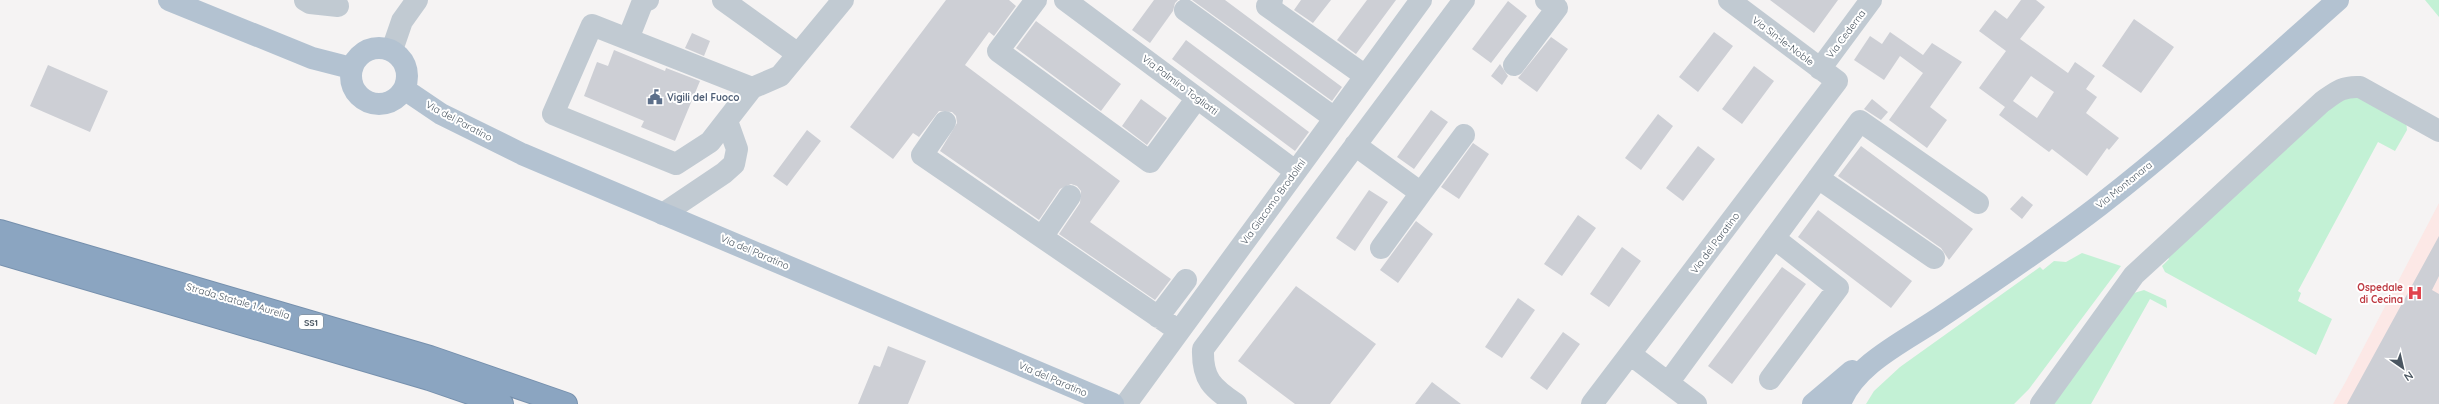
<svg xmlns="http://www.w3.org/2000/svg" width="2439" height="404" font-family="Quicksand,sans-serif">
<rect width="100%" height="100%" fill="#f5f3f3"/>
<!-- medical -->
<path fill="#fce8e6" d="M2439,203V404H2333L2345,383Z"/>
<!-- green -->
<path fill="#c3f1d5" d="M2425,0H2439V17Z
M2353,94L2406,121L2407,130L2395,151L2378,142L2298,291L2301,293L2298,301L2332,319L2316,355L2165,272L2162,266L2169,259L2166,255L2336,100Z
M2082,253L2121,266L2029,389L2014,404H1866L1874,391L1900,367L2040,267L2043,270L2054,261L2066,262Z
M2144,290L2166,300L2167,308L2150,299L2091,404H2050L2134,293Z"/>
<!-- building -->
<path fill="#cdcfd5" fill-rule="evenodd" d="M946,0H1009L1016,6L994,36L989,32L965,65L1120,181L1090,222L1171,279L1155,300L1059,234L1080,203L1081,191L1077,186L1071,184L1060,189L1039,220L940,151L957,123L956,116L952,112L939,111L919,137L913,133L893,159L850,127Z
M1154,0H1178L1175,3L1173,11L1150,43L1132,30Z
M1192,0H1225L1342,87L1332,101Z
M1301,0H1331L1313,23L1294,10Z
M1367,0H1396L1356,54L1337,40Z
M1770,0H1838L1814,33Z
M2021,0H2036L2045,7L2020,39L2068,73L2075,62L2095,76L2086,89L2097,97L2086,113L2119,138L2109,150L2107,148L2087,176L2052,149L2049,152L1999,115L2005,107L1979,88L2006,51L1979,31L1995,10L2007,19ZM2031,76L2054,92L2037,118L2013,101Z
M1508,1L1527,16L1491,63L1472,49Z
M2134,19L2174,47L2141,93L2102,66Z
M1036,21L1121,84L1101,111L1016,48Z
M1714,32L1733,46L1698,92L1679,77Z
M1890,32L1923,55L1932,43L1962,62L1930,107L1947,120L1927,148L1889,120L1923,73L1900,56L1884,80L1854,60L1870,36L1882,44Z
M692,33L710,41L704,56L685,48Z
M1551,37L1568,49L1537,92L1518,78Z
M1186,40L1309,132L1295,151L1172,59Z
M614,50L665,71L666,68L700,81L675,141L641,127L644,121L584,96L597,62L608,66Z
M1500,64L1508,76L1502,85L1491,76Z
M48,65L108,91L90,132L30,106Z
M1754,66L1774,81L1742,124L1722,109Z
M1141,99L1167,118L1147,145L1122,126Z
M1872,99L1888,112L1881,120L1864,109Z
M1431,110L1448,122L1414,169L1397,157Z
M1658,114L1673,126L1641,170L1625,158Z
M807,130L821,141L787,186L773,176Z
M1473,143L1489,154L1459,199L1441,187Z
M1698,146L1715,159L1683,201L1666,188Z
M1861,146L1973,229L1949,260L1941,248L1838,176Z
M1369,190L1388,202L1355,251L1336,238Z
M2022,196L2033,205L2022,219L2010,209Z
M1818,210L1912,281L1891,308L1798,237Z
M1578,215L1596,228L1562,276L1544,264Z
M1416,221L1433,234L1398,283L1380,270Z
M2439,236V276L2432,290L2439,294V404H2347Z
M1622,247L1641,261L1609,307L1590,294Z
M1782,267L1806,284L1732,384L1708,366Z
M1296,286L1376,344L1330,404H1295L1238,361Z
M1518,298L1535,310L1502,358L1485,347Z
M1563,332L1580,344L1547,390L1530,378Z
M888,346L926,361L908,404H858L874,365L880,367Z
M1432,382L1461,404H1415Z"/>
<g fill="none" stroke-linecap="round" stroke-linejoin="round">
<!-- highway casing -->
<g stroke="#7690ad" stroke-width="24">
<path id="highway" d="M0,231L430,357L566,404
M0,253L429,379L502,404"/>
</g>
<!-- minor -->
<path stroke="#c1cad2" stroke-width="22" d="M305,0L310,3L338,6
M723,0L798,54
M1036,0L998,51L1150,162L1197,98
M1065,0L1295,171
M1272,0L1267,6L1364,75
M1185,10L1333,117
M628,39L643,1L648,0
M392,50L402,21L417,0
M1514,65L1557,8L1546,0
M1820,69L1871,0
M752,88L592,25L553,114L676,164L710,142L752,88L780,76L843,0
M945,122L922,155L1179,331
M1355,145L1421,193L1381,248
M1818,178L1934,258
M1421,193L1464,135
M663,214L724,173L734,164L737,149L727,121
M1042,237L1070,196
M1158,317L1186,280
M1630,354L1696,404
M1770,379L1838,288L1774,238
M1668,383L1860,121L1978,203
M1126,404L1421,0
M1236,404C1212,388 1202,379 1203,349L1464,0
M1592,404L1837,81L1729,0
M2041,404L2134,275L2322,102C2336,92 2342,86 2360,87L2439,131"/>
<!-- major -->
<path stroke="#b3c2d1" stroke-width="22" d="M169,0L312,58L351,68
M351 76a28 28 0 1 1 56 0a28 28 0 1 1-56 0Z
M404,89L441,114L522,154L1113,404
M1813,404L1852,371
M1840,404C1854,365 1903,342 1936,320C1991,283 2047,246 2100,205C2183,141 2260,69 2338,0"/>
<!-- highway -->
<use href="#highway" stroke="#8ba5c1" stroke-width="22"/>
</g>
<!-- icons -->
<defs>
<g id="civic-bare" transform="scale(1.2)"><path d="M-.6-6.5H3V-4.5H.6V-3L4-1V1h2V6H-6V1h2V-1L-.6-3ZM-1.2 2.5V6h2.4V2.5Z" fill="#5c6f8a" stroke="#fff" stroke-width="2.5" paint-order="stroke"/></g>
<g id="hospital-bare" transform="scale(1.2)"><path d="M-5-5h3v3.5h4V-5h3V5h-3V1.5h-4V5h-3Z" fill="#e0444e" stroke="#fff" stroke-width="2.5" paint-order="stroke"/></g>
</defs>
<g fill-rule="evenodd">
<use href="#civic-bare" x="655" y="97"/>
<use href="#hospital-bare" x="2415" y="293"/>
</g>
<g text-anchor="middle" dominant-baseline="central" stroke-width="4" stroke-linejoin="round" paint-order="stroke">
<!-- shield labels -->
<rect fill="#fff" stroke="#808990" stroke-width="1" x="299" y="315" width="24" height="14" rx="3"/>
<g font-size="9" font-weight="bold" fill="#4a5661">
<text x="311" y="322">SS1</text>
</g>
<!-- street labels -->
<g font-size="10" fill="#4a5661" stroke="#fff">
<text transform="translate(1846 34) rotate(-53)">Via Cederna</text>
<text transform="translate(1783 41) rotate(37)">Via Sin-le-Noble</text>
<text transform="translate(1180 85) rotate(37)">Via Palmiro Togliatti</text>
<text transform="translate(459 121) rotate(28)">Via del Paratino</text>
<text transform="translate(2124 185) rotate(-39)">Via Montanara</text>
<text transform="translate(1273 202) rotate(-54)">Via Giacomo Brodolini</text>
<text transform="translate(1715 243) rotate(-53)">Via del Paratino</text>
<text transform="translate(755 252) rotate(23)">Via del Paratino</text>
<text transform="translate(238 301) rotate(16)">Strada Statale 1 Aurelia</text>
<text transform="translate(1053 379) rotate(23)">Via del Paratino</text>
</g>
<!-- service labels -->
<g font-size="10" font-weight="bold" fill="#4e5e75" stroke="#fff" text-anchor="start">
<text x="667" y="97">Vigili del Fuoco</text>
</g>
<!-- health labels -->
<g font-size="10" font-weight="bold" fill="#be3a42" stroke="#fff" text-anchor="end">
<text x="2403" y="287">Ospedale<tspan x="2403" dy="12">di Cecina</tspan></text>
</g>
</g>
<!-- north arrow -->
<g transform="translate(2403 368) rotate(146)" stroke="#ffffff" stroke-width="3" paint-order="stroke">
<path d="M0-3L7 15L0 10L-7 15Z" fill="#4a5661"/>
<text y="-6" font-size="11" font-weight="bold" text-anchor="middle" fill="#4a5661">N</text>
</g>
</svg>
